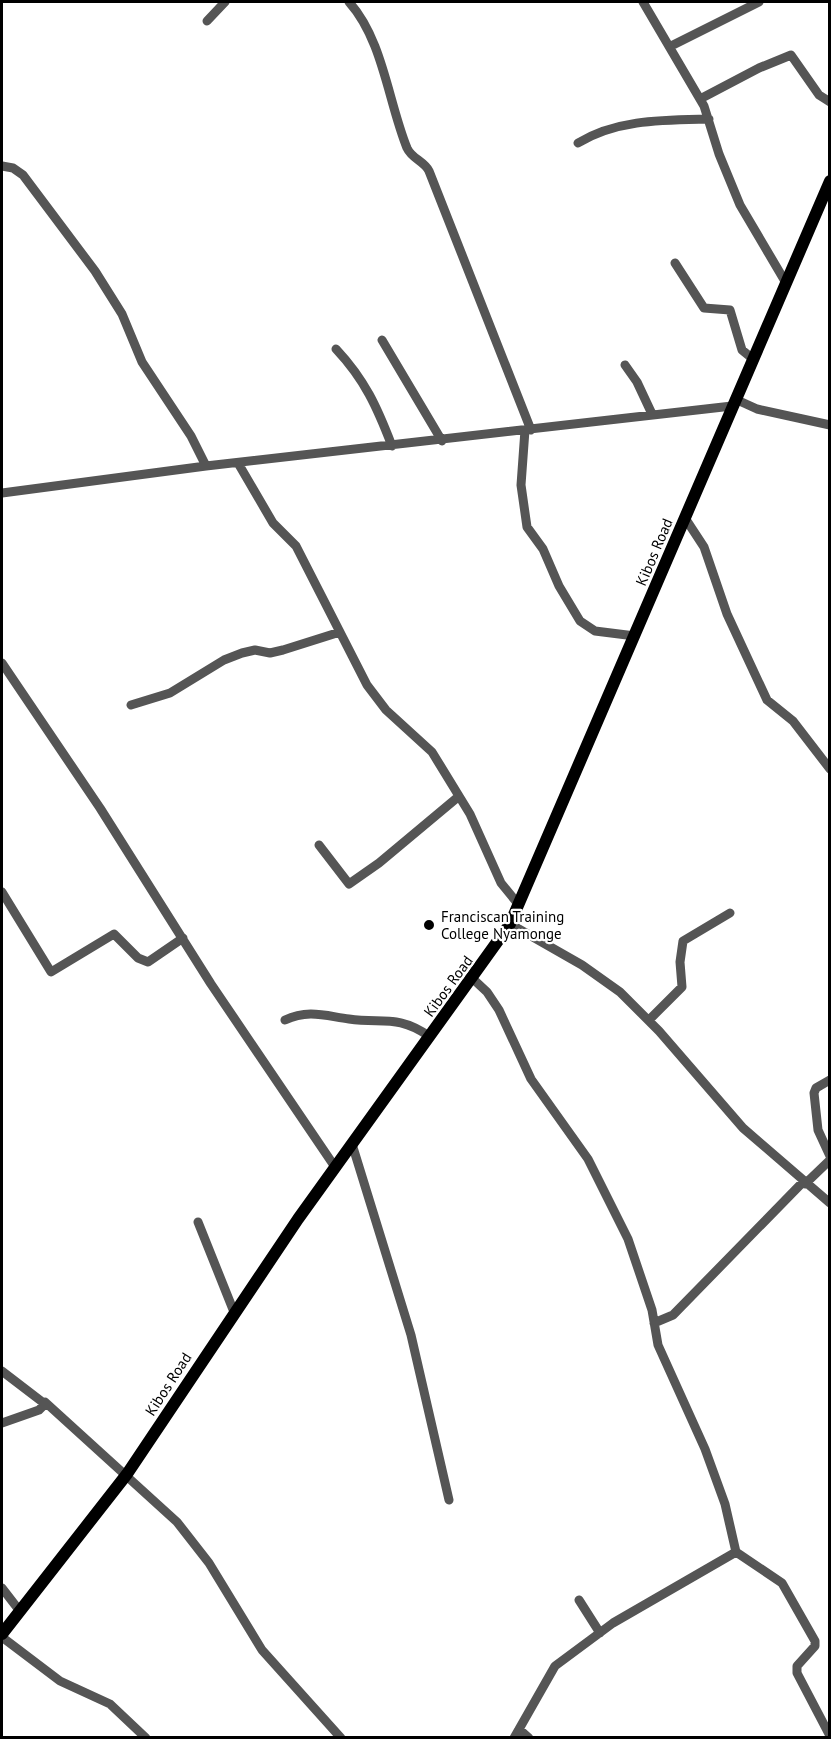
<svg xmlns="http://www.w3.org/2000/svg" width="831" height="1739" font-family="'PT Sans',sans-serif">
<rect width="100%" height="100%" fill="#fff"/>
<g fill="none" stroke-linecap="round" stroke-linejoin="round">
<!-- minor -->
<path stroke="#555" stroke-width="9" d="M349,2C383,40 388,101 407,148C412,159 424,161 429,171L531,430
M643,2L704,106L719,154L740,205L786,283
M207,21L225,2
M671,46L759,2
M700,99L759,68L791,55L819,95L830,102
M578,143C617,119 665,120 709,119
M2,166L13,168L23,175L95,271L122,314L142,362L191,436L206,466
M675,263L704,308L730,310L742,350L753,359
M382,340L442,441
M336,349C365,380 377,407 392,446
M625,365L637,382L652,414
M735,399L757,409L830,425
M525,430L521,485L527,527L543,549L559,586L580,621L595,631L635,636
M238,463L273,523L296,546L367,685L386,710L432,752L470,814L501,883L519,905
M2,493L206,466L732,406
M685,518L704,547L727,614L767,700L793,721L830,769
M2,663L100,808L211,984L335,1167
M131,705L170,693L224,660L242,653L255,650L270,653L283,650L340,632
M319,845L349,884L379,863L458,797
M2,892L51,972L114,934L138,958L148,962L183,938
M510,924L582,965L620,992L659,1031L743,1128L830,1203
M472,978L487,992L499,1010L531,1079L588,1159L628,1239L652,1310L658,1345L705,1449L725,1504L736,1552L782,1583L815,1641V1646L797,1666V1673L830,1736
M285,1020C308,1009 326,1016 349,1019C382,1024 397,1014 429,1036
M649,1020L682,987L680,962L683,941L730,913
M830,1080L816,1088L814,1093L818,1130L830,1156
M352,1144L411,1335L449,1500
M805,1184L830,1160
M198,1222L234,1312
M654,1323L673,1315L803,1182
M2,1371L45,1404L39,1410L2,1423
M45,1402L177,1522L209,1563L262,1650L341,1738
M2,1588L19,1610
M579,1600L600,1633
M2,1637L60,1681L110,1704L146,1738
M519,1729L529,1738
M514,1738L555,1666L613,1623L736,1552"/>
<!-- major -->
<path stroke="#000" stroke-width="12" d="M2,1634L127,1474L298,1219L510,924L830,181"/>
</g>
<!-- markers -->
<circle fill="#000" stroke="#fff" stroke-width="2" cx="429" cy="925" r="6"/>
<g text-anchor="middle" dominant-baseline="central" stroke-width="4.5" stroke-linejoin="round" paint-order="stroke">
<!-- street labels -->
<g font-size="15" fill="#000" stroke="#fff">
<text transform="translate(654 552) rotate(-67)">Kibos Road</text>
<text transform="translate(448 986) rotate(-54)">Kibos Road</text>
<text transform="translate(168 1384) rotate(-57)">Kibos Road</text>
</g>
<!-- poi labels -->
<g font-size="15" fill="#000" stroke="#fff" text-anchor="start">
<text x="441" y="916">Franciscan Training<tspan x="441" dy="17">College Nyamonge</tspan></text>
</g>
</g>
<!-- border -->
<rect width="831" height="1739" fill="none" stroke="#000000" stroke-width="6"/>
</svg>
